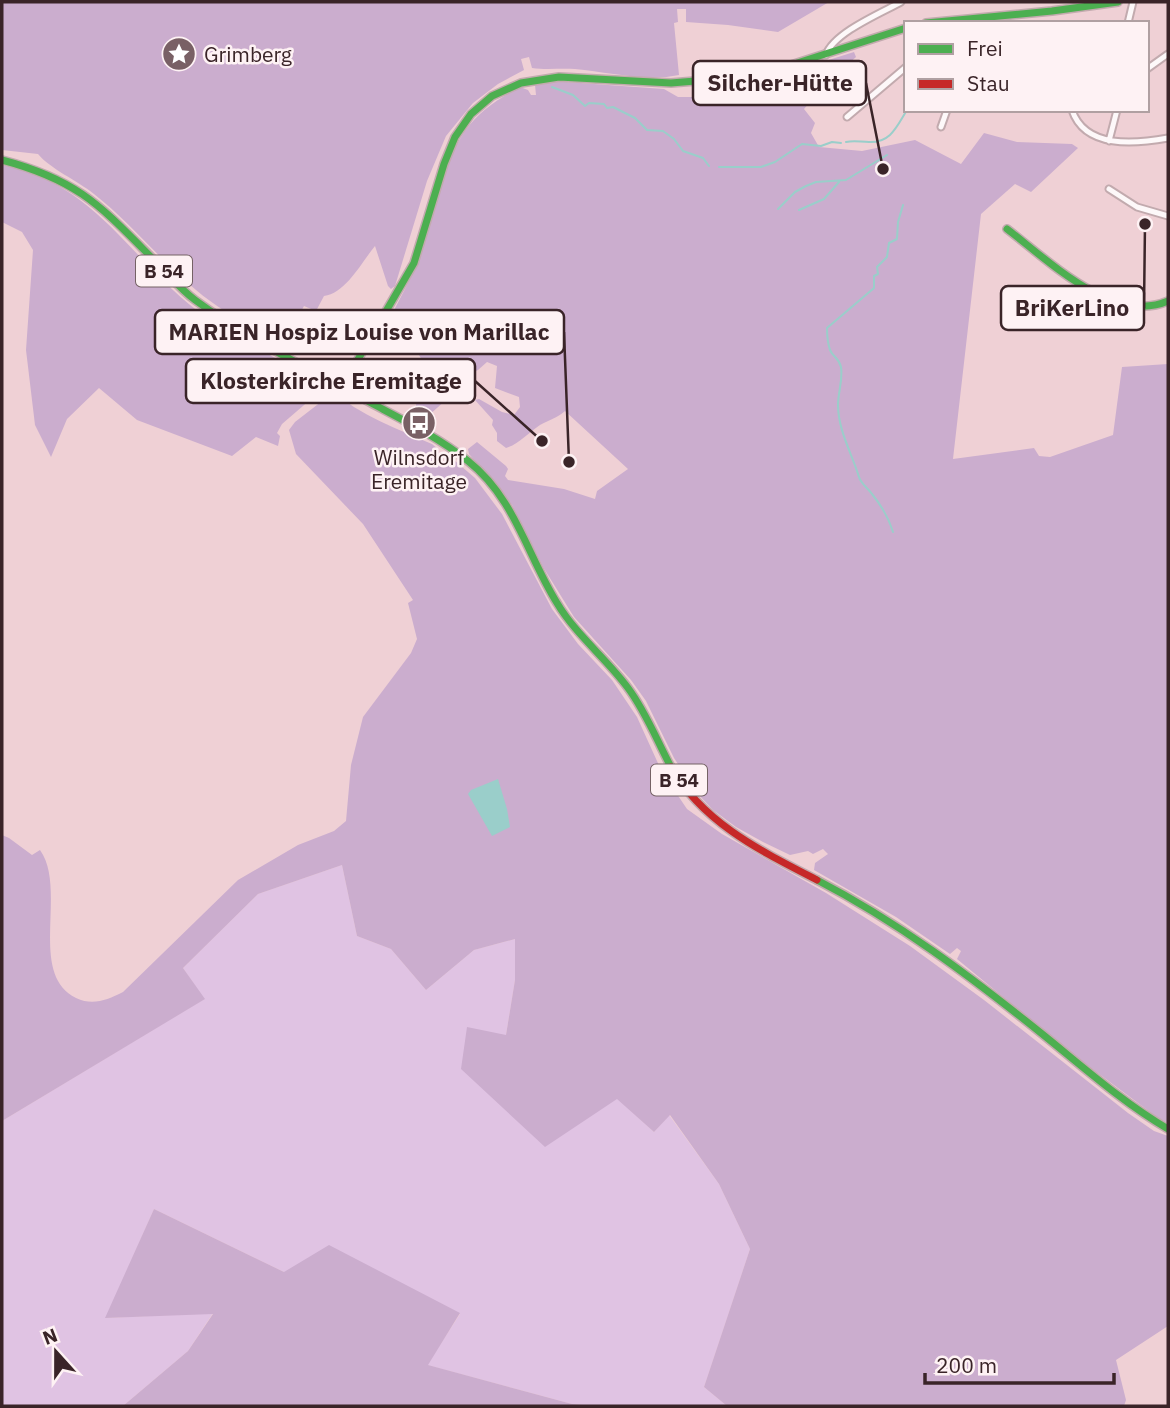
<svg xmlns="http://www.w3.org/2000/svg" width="1170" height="1408" font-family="'IBM Plex Sans',sans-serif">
<rect width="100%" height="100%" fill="#efd0d5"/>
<!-- green -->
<path fill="#e0c3e3" d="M342,865L357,936L391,949L426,990L474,950L515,939V980L506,1035L617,1098L654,1132L669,1115L719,1184L750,1249L704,1387L727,1406H593L572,1404L427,1365L460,1314L284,1272L154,1209L106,1318L213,1313L188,1351L123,1406H2V1121L204,999L183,968L258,894Z"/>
<!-- forest -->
<path fill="#cbadce" d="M2,2H829L778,32L728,25L686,22V9H677L678,22L674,23L679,75C646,82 608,72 575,69C561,68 546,70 532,68L529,57L521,59L524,70L498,84L473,103L446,136L427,181L395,286L391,289L388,286L375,246C361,263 346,293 324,296L316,311L304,306L282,346C254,328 222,312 196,290C160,260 131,223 94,194C78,181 49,168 38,154L2,150Z
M854,52L856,57L822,88L804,109L815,123L811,133L819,147L862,151L915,140L961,164L984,133L1017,142L1072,144L1078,148L1031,192L1015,184L981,214L953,459L1034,448L1039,456L1050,457L1113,435L1122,367L1168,364V1123L1158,1118L1075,1056L957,959L961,951L957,948L950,954L896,917L814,870L815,863L828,854L823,849L813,854L808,851L790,855L763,842L736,827L713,810L698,794L674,758L646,701L631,680L574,617L543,567L512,505L469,454L468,449L477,442L506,466L508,469L505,476L508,480L564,489L595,499L597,491L628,469L565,411C557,418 549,420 540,425C528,433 519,444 506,448L497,441V433L492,425L493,420L475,400L479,399L502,412L514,415L520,407L519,397L495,388L497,366L487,362L478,370L453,382L456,391L428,416L416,413C414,396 427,380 423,363C419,350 405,342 405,329L393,319V312C403,293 414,273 421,253C435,215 441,164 465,131C478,112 499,98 520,87L528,90L531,95H536L535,85L552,81L664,89L678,97H695L706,88L778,76Z
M2,165C102,185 132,267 209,319C246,344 288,363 325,387L282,424L277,433L280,436L278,446L256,437L232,456L137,420L99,388L67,419L51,457L35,425L26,350L33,250L22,232L2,222Z
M335,391C353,413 405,432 432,444L438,449L440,463L454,460L475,478L502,514L552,609L578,644L612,680L637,717L662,772L687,809L722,834L826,893L910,946L984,1000L1128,1113L1154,1131L1168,1136V1326L1116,1360L1126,1400L1124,1406H727L704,1387L750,1249L719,1184L670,1115L654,1132L617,1099L545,1147L461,1069L467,1027L506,1035L515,980V939L474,950L426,990L391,949L357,936L342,865L258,894L183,968L205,999L2,1121V835L9,838L32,855L40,850C68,889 27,974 76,998C93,1006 107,1000 123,992L238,880L298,845L334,831L346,821L351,765L363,717L411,653L417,639L408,603L413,600L363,524L296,454L289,430L295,422Z
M154,1209L284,1272L329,1245L460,1313L428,1365L572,1404L593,1406H123L188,1351L213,1314L105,1318Z"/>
<!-- water -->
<path fill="#9aceca" d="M498,779L507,809L510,827L492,836L468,794L471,790Z"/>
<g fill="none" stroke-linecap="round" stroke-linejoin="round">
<!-- stream -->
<path stroke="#9aceca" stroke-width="2" d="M552,87L573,95L585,106L589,103L604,104L607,108L613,107L635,118L647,130L663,131L674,139L683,151L703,158L709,166
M846,142C855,140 860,142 869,142C891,143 897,126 907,110
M719,167H761L775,162L802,144L821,146L832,142L841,143
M778,209L795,192L806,186L816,182L846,180L887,155
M799,210L824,199L839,182
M893,532C889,519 881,505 872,494C868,488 861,484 859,477C852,454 838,430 838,405C838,392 843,381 841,367C839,358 833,357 830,350C828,344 827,334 827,328L874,288V276L878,274L877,267L887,257L889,243L897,239L898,222L903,205"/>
<!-- street casing -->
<g stroke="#c2aaae" stroke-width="9">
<path id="street" d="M1128,23L1133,2
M826,55C833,33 881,13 901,2
M1147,69L1168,54
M1072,110C1085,149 1135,144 1168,138
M847,117L906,67
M941,127L947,110
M1109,141L1117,110
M1109,189L1137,207L1168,216"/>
</g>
<!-- fast casing -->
<g stroke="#c2aaae" stroke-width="10">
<path id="fast" d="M926,23L1052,11L1118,2
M2,160C81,181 102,208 157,263C170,276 181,290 195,300C251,341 313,371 373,404C405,421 439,438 468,461C515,498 527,555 557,603C576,635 606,658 628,688C646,712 657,741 671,767
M1007,229C1048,260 1113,325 1168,301
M342,387L414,263L444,164L455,137L471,114L492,96L521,83L559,77L671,83L732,78L791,65L906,28
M817,880C898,922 970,976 1041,1033C1082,1066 1122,1102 1168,1129"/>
</g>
<!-- jam casing -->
<g stroke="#c2aaae" stroke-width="10">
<path id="jam" d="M671,767C703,823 761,851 817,880"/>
</g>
<!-- street -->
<use href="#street" stroke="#fdf8f9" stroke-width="5"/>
<!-- fast -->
<use href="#fast" stroke="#4caf50" stroke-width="7"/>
<!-- jam -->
<use href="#jam" stroke="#c62828" stroke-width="7"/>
</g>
<!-- icons -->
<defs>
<g id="sight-disc" transform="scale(1.75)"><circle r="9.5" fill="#796065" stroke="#fef2f4"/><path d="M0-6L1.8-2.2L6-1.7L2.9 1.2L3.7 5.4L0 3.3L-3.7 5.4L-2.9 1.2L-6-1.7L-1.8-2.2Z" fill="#fff"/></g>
<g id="bus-disc" transform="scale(1.75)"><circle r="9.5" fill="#796065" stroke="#fef2f4"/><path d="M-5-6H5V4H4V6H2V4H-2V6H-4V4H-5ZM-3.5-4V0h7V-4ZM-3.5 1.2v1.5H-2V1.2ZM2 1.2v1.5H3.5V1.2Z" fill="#fff"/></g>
</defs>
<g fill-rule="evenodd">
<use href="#sight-disc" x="179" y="54"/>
<use href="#bus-disc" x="419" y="423"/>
</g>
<g text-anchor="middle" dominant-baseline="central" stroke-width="5" stroke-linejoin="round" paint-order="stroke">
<!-- shield labels -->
<g fill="#fef2f4" stroke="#756265" stroke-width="2">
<rect x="136" y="255.5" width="56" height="31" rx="5"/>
<rect x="651" y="764.5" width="56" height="31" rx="5"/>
</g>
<g font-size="19" font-weight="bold" fill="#3a2428">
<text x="164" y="271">B 54</text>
<text x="679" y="780">B 54</text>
</g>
<!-- poi labels -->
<g font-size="21" fill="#3a2428" stroke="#fef2f4" text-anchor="start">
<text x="204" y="54">Grimberg</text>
<text x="419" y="457" text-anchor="middle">Wilnsdorf<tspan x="419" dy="24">Eremitage</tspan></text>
</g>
</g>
<!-- callouts -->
<path fill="none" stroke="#3a2428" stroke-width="2.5" d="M883 169L866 83M1145 224L1144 308M569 462L564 332M542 441L475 381"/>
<g fill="#3a2428" stroke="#fef2f4" stroke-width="2.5">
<circle cx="883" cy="169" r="7"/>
<circle cx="1145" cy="224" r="7"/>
<circle cx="569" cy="462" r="7"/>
<circle cx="542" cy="441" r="7"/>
</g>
<g fill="#fef2f4" stroke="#3a2428" stroke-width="2.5">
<rect x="693" y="61" width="173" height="44" rx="7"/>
<rect x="1001" y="286" width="143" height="44" rx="7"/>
<rect x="155" y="310" width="409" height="44" rx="7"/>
<rect x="186" y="359" width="289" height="44" rx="7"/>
</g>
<g font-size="23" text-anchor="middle" font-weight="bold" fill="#3a2428">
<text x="780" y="91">Silcher-Hütte</text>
<text x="1072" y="316">BriKerLino</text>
<text x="359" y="340">MARIEN Hospiz Louise von Marillac</text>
<text x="331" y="389">Klosterkirche Eremitage</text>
</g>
<!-- border -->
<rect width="1170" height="1408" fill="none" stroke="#3a2428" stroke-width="7"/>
<!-- legend -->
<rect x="904" y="21" width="245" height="91" fill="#fef2f4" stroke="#b0a0a2" stroke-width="2"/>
<rect x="918" y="44" width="35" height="10" fill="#4caf50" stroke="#b0a0a2" stroke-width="2"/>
<text x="967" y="56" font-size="21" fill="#3a2428">Frei</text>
<rect x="918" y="79" width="35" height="10" fill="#c62828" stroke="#b0a0a2" stroke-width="2"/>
<text x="967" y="91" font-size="21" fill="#3a2428">Stau</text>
<!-- north arrow -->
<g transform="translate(56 1352) rotate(339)" stroke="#fef2f4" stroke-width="5" paint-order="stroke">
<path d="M0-5L12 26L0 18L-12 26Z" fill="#3a2428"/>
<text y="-10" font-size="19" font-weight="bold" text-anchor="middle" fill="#3a2428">N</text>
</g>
<!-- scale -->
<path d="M925 1373v10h189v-10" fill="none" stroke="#3a2428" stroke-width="3.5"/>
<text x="936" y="1373" font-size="21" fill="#3a2428" stroke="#fef2f4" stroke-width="5" paint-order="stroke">200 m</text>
</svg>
